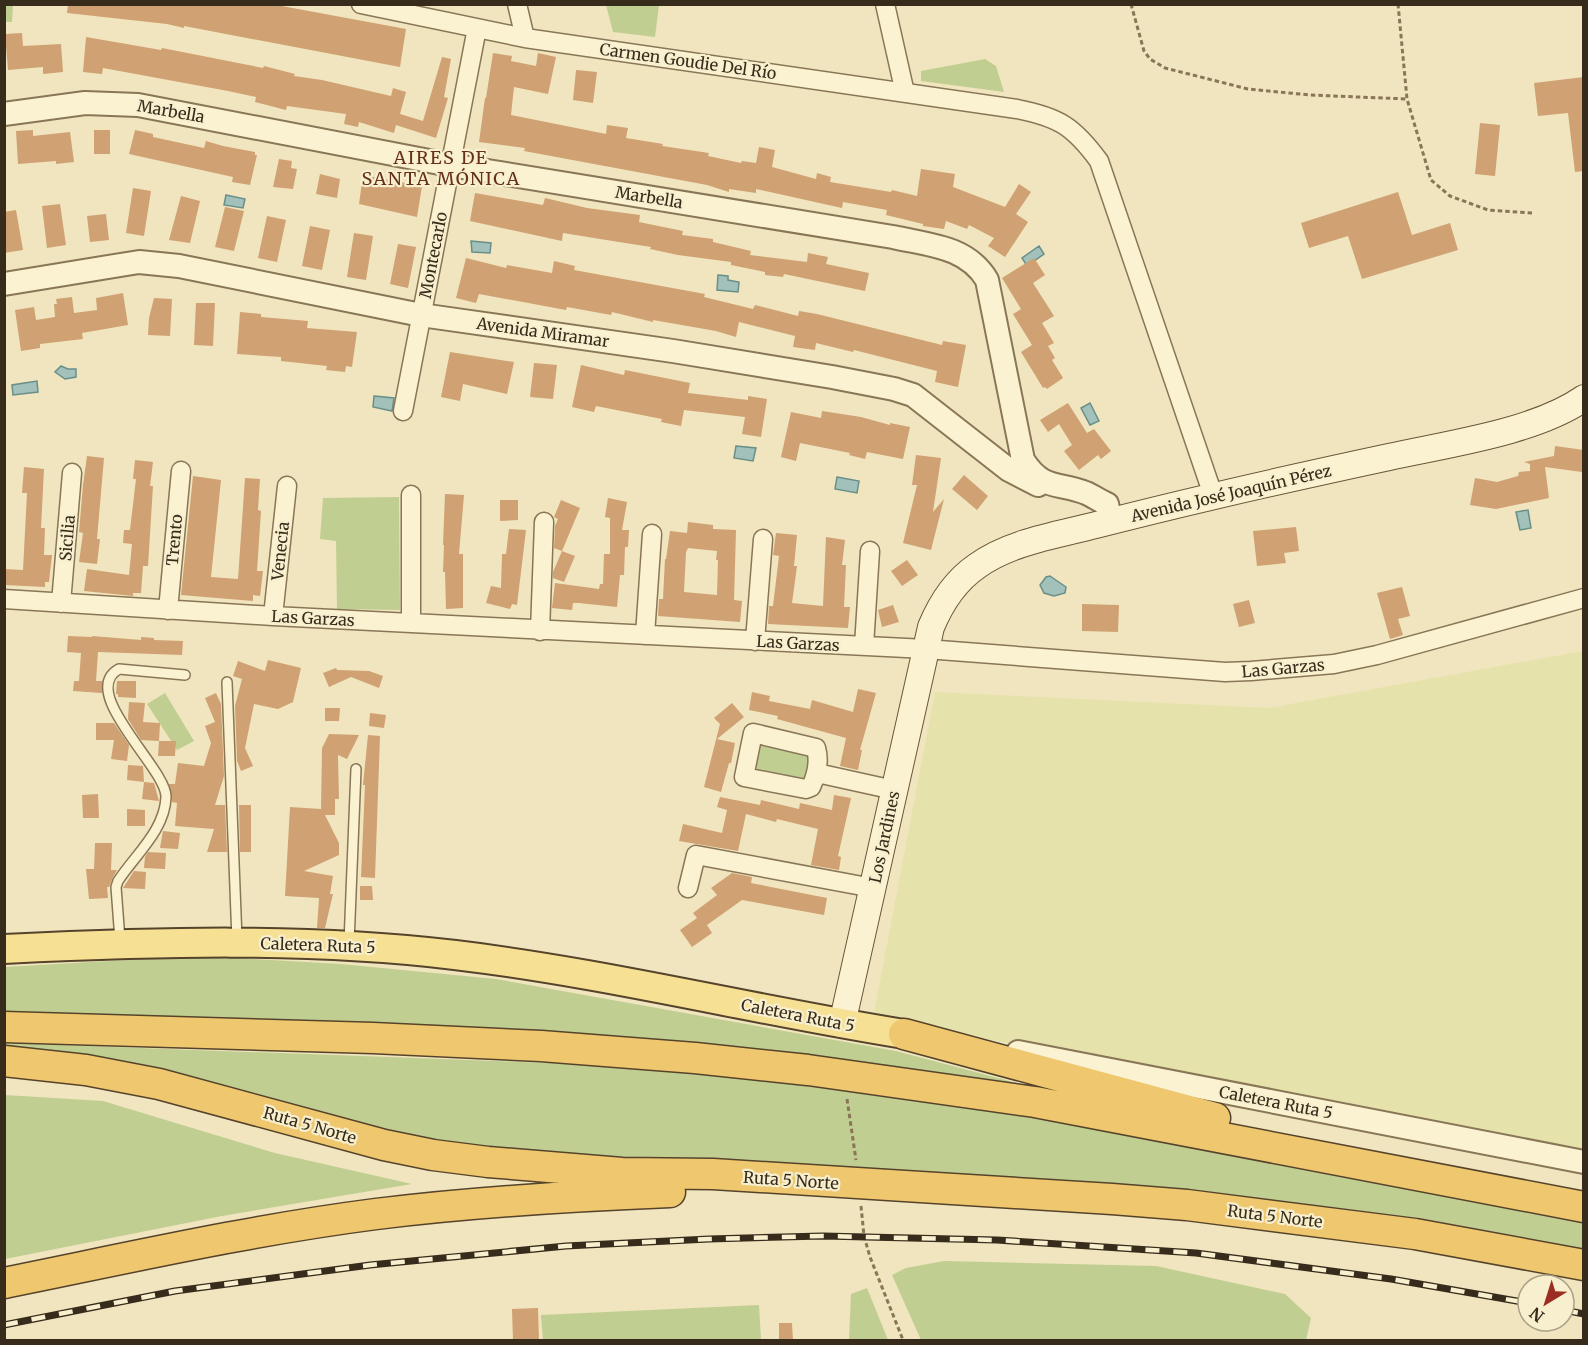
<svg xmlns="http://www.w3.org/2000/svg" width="1588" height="1345" font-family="Merriweather,serif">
<rect width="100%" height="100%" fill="#f0e5be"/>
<!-- farmland -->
<path fill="#e6e2ab" d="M1583,651V1149L873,1018L935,692L1268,708Z"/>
<!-- green -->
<path fill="#c1ce92" d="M4,5H13L12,22H5Z
M606,5H659L655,37L613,32Z
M985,59L996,66L1004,92L921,81V71Z
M399,497L400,610L337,609L336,541L320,539L323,498Z
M165,693L194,741L177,750L147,704Z
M762,743L806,752L810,758L804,780L754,775L756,747Z
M160,958H236L341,964L496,979L896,1051L1104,1106L839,1065L5,1018L4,967Z
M4,1043L662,1067L913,1097L1121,1133L1583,1221V1253L478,1153L5,1047Z
M5,1095L103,1101L275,1153L412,1184L222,1216L5,1259Z
M944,1261L1156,1266L1285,1294L1311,1318L1306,1340H921L892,1275L906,1268Z
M867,1288L888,1340H849L851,1294Z
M759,1305L761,1340H543L541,1315Z"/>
<!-- water -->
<path fill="#a2c1bb" stroke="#698f89" stroke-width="1.5" d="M226,195L245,199L243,208L224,205Z
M471,241L491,243L490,253L472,252Z
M1039,246L1044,254L1027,266L1022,258Z
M718,275L728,276V280L739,282L738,292L717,290Z
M61,366L68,369H76V377L65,379L55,372Z
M37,381L38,392L13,395L12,385Z
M374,396L394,398L392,411L373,407Z
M1090,403L1099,421L1090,425L1081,408Z
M736,446L756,448L753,461L734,458Z
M837,477L859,481L857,493L835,489Z
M1528,510L1531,528L1520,530L1516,512Z
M1050,576L1066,587L1065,593L1054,596L1044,593L1040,585L1046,577Z"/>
<!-- building -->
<path fill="#d0a172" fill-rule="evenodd" d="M68,4H271L406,29L400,67L184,26V28L167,24L67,13Z
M22,33L23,46L61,44L63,72L43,74V67L8,70L5,34Z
M86,37L161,50L162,48L263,68L264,66L295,74L294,76L322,80L391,96L393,88L406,92L400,114L423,121L442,57L451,59L444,97L448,98L436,138L396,125L394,133L359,122L358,127L344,124L346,114L287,106L286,110L255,102L256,97L228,91L103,68L102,74L83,72Z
M493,53L512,56L511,61L536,66L538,53L556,57L548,94L514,87L511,115L606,134L607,125L628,128L626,138L663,144L662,146L709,153L708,156L741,163L742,161L756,163L759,147L775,150L772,167L816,179L817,173L831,177L830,182L891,192L892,190L917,196L921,169L955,174L953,187L1005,207L1019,184L1031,192L1016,214L1028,222L1005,257L988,246L994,238L969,225L967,229L946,221L944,229L923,226V224L886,215L887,210L843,202L842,208L756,189V193L729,189V192L707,185L524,151L525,148L479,142L485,98H486Z
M576,70L597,72L593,103L573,100Z
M1584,77V171L1575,172L1568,113L1538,116L1534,83Z
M1480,123L1500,125L1495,176L1475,174Z
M33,130V136L70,132L74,162L56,164V161L18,164L16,131Z
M94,130H110V154H94Z
M135,130L153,134V137L204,148L206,141L223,146L255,152V155H257L250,185L232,182L233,177L129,154Z
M279,159L292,161L291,168L297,169L293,189L273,187Z
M320,174L340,179L337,198L316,194Z
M363,175L422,186L417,217L359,204Z
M133,188L151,191L144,236L126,233Z
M1398,192L1412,235L1450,223L1458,250L1362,279L1348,236L1309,248L1301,223Z
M475,193L543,205L545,198L587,208L640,215L639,222L683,231L682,235L713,239V242L751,251L750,255L807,262L808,253L828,257L826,264L869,273L865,291L784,274L783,277L765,275V272L731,265V262L678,255L650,249L651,247L600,239L563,233L562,241L470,221Z
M181,196L200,201L190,243L169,240Z
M60,204L66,245L47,248L42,206Z
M225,207L244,211L234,251L215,247Z
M16,210L23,250L4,253V212Z
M106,214L109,240L90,242L87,216Z
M267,216L286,220L277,262L258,258Z
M310,226L330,230L322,270L302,266Z
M354,233L373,236L366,280L347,277Z
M398,244L416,247L408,288L390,284Z
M466,258L506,268L507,265L552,273L554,261L575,266L574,270L705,294L704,297L753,309L755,305L798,316L799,311L817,314L942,345L943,341L966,345L958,387L935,382L937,371L854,350L853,352L816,343L815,350L793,347L795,336L739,322L736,337L716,331L653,320V322L612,312L611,315L567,307L566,310L479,294L476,303L456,298Z
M1034,258L1045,275L1033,283L1054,316L1042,323L1054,343L1048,346L1055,358L1052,360L1063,378L1047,389L1045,387L1043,388L1021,352L1032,345L1013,314L1021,309L1002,278Z
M123,293L128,325L82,333L83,339L40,344V348L21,351L15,310L34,307L36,320L55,317L54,304H57L56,299L72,297L74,313L97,310L96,298Z
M154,298L172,299L170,336L148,335L149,318Z
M196,303H215L213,346L194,345Z
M240,312L261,314V317L308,321L307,328L357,332L352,367L346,366L345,372L326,370L327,366L281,361V357L237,354Z
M450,352L514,362L507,394L463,384L460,401L441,397Z
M534,363L557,365L553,399L530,397Z
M581,365L624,375L625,370L690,383L688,393L748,400V396L767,399L761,437L742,434L745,417L684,410L681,426L661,422L662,419L596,406L594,412L572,407Z
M1068,403L1087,433L1094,429L1111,451L1101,459L1098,455L1079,470L1064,451L1072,445L1059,424L1048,432L1040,420Z
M822,411L861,417L890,425V423L910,427L903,459L867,452L865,459L849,455L850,453L800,443L796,461L781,457L791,412L821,418Z
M1555,446L1584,450V459L1582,472L1545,467L1549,498L1496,509L1470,505L1475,478L1497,482L1518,476L1519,472L1530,471V464L1524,462L1554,456Z
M916,455L941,458L933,512L944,499L931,550L903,543L917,485H912Z
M87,456L104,458L97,539H100L97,564L79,562L83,533L79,532L83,485Z
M135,460L153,462L150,486H153L148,566H143L141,593H133V596L84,591L87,569L129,575L132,544L123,543L124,530H130L136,479H133Z
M24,467L44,469L41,528H45L44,555H52L49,582H45V587L4,585V569L23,570L27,493H22Z
M964,475L988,496L977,510L952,489Z
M193,476L221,480L211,577L238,579L245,478L260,479L258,510L261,511L257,571H263L260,596L253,595V601L181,595Z
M445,494L464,495L459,554H463V608L446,609L445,572H443L444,545H443Z
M608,498L627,502L622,530H629L628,547H625L624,575H620L617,607L579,603H573L572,610L552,608L555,583L599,589L600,584H603L604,554H610V518L605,517Z
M500,500H518V520L500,521Z
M561,500L580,508L562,551L554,548L555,526L558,519L554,517Z
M688,522L713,525V529L736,530L734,600L742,601L740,622L658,616L659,599H663L665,559H666L670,531L687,533ZM688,548L717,551L716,560H718L717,595L684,592L686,552Z
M1296,527L1299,551L1284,553L1286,563L1257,566L1253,531Z
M509,529L526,530L517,605L512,604L510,609L486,603L491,586L501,588L502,554H506Z
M776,533L797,535L794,566H797L792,603L823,606L826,537L845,540L842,565H846L844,607H850L848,628L768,624L769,606H773L779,556L773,555Z
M562,551L575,556L564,582L553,578V572Z
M907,560L918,575L902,586L891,571Z
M1402,587L1410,616L1398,619L1403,635L1390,639L1377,593Z
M1249,600L1255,623L1239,627L1233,604Z
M1082,604L1119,605L1118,632L1082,631Z
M893,605L899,622L882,627L878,610Z
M68,636L92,637V636L141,640V637L154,638V640L183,641L182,655L98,652L96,681H102V693L73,691L74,681H79L81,653L67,652Z
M268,660L301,668L293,702L278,709L254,704L245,748L253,766L241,771L237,761L235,706L242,679L233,676L238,661L265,671Z
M336,668L337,670L369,671L383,676L379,688L351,677L329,687L323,673Z
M117,681H136V698L118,697V694H116Z
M858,689L876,693L860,750H862L858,770L840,766L846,738L777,719L778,716L749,710L752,692L770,696L769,701L810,709L812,700L853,712Z
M216,693L221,704L224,776L215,805H225L227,852H207L214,829L175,826L177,803L172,802L169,784H175L178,763L204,766L211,743L205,726L215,722L205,698Z
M129,702L145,703L143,722L160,723L159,741L141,740L128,719Z
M732,703L744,717L717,739L735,743L731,763H729L721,792L704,787L720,724L714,718Z
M325,708H340L339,721H325Z
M370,713L386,715L384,728L369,726Z
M96,723H114L129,745L127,761L111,759L114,740H96Z
M329,734L359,735L347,759L338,755L339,799H335V815H325L339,843V855L304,871L333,876L330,894H333L325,928H317L319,898L285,896L290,807L321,809L322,748Z
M368,735L380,736L375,878L361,877L365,785H363Z
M159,741H176L175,756H158Z
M128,765L143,766L144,782L127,780Z
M144,782L154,783L159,801L142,799Z
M98,794L99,818H83L82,795Z
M834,795L851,798L838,856L841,857L839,870L811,865L818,829L777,819L776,822L746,814L738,851L679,841L683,824L722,833L727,810L717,807L720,797L760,805L761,800L799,809L800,803L832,810Z
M239,805H251V852H240Z
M127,809L145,810V826H127Z
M163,831L180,833L178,849L160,848Z
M95,843H112L111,870H117L112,879L109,887H107L108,898L89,899L86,869H94Z
M148,852L166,853L165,869L144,868L145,857Z
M134,871L146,872L145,889L123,888Z
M732,873L752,877L751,883L827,898L824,915L742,900L707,925L712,933L692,947L680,930L697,918L693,913L717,895L711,888Z
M360,886H372L373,900H360Z
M538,1308L539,1341H513L512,1309Z
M779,1323H792L793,1341H779Z"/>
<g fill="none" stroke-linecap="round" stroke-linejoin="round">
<!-- service casing -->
<g stroke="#897656" stroke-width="12">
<path id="service" d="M227,682L237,940
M120,940L116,887L118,881C135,855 165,830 166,797C167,769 77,692 119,669L185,675
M349,943L356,769"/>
</g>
<!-- minor casing -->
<g stroke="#897656" stroke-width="21">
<path id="minor" d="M361,4L525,38L1017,109C1059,117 1074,127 1099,161L1213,495
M517,4L525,38
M885,4L905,93
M403,411L477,28
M4,599L273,616L926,649L1225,672L1251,671L1334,664L1377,655L1584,598
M61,603L72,473
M168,610L181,471
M273,616L287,486
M411,623V495
M540,631L544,522
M645,635L652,534
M755,641L763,539
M864,646L870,551
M753,733L816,748C820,762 817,774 811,787L806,789L744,777Z
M817,773L894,790
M688,888L696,855L873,888"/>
</g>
<!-- tertiary casing -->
<g stroke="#897656" stroke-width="26">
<path id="tertiary" d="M4,114L85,103L138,105L450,165L893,237C928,245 967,246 987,280L1023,460C1043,491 1058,482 1086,493C1093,496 1100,501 1107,504L1111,521
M4,284L139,262L179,266L421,315L673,351L832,377L894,389L913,395L1009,470L1038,485
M1018,1052L1584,1162"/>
</g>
<!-- secondary casing -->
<g stroke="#6a5639" stroke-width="28">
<path id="secondary" d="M842,1024L931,627C941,603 955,581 977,566C1010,542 1057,535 1096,525C1193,500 1291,478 1389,457C1447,444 1536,432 1584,398"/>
</g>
<!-- primary casing -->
<g stroke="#56432b" stroke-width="32">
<path id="primary" d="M4,949C155,942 305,937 455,955C606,973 754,1010 904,1034"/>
</g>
<!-- trunk casing -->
<g stroke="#56432b" stroke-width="33">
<path id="trunk" d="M4,1027L373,1038L541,1046L695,1058L808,1070L1035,1102L1584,1207
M904,1034L1215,1118
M4,1061L86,1070L159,1084L384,1145L433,1155L488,1162L622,1173L713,1174L1112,1199L1187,1205L1415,1234L1584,1265
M4,1283C128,1258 251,1230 376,1214C473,1202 572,1196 670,1192"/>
</g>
<!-- path -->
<path stroke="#897656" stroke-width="3" stroke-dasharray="4.5 3" stroke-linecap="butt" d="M1131,4L1144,51L1150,59L1165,68L1248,89L1310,95L1407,99
M1398,4L1407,99L1431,180L1450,196L1488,210L1532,213
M847,1099L856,1160
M861,1206L864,1236L870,1257L903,1340"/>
<!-- service -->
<use href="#service" stroke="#faf2d1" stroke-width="9"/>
<!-- minor -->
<use href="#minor" stroke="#faf2d1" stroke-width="18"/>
<!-- tertiary -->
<use href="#tertiary" stroke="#faf2d1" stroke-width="22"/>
<!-- secondary -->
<use href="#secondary" stroke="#faf2d1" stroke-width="26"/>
<!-- primary -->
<use href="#primary" stroke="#f6e093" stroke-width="28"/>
<!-- trunk -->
<use href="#trunk" stroke="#eec76e" stroke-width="30"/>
<!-- rail casing -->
<g stroke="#372b1b" stroke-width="7">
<path id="rail" d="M1564,1310L1584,1314
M4,1325L175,1291L370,1265L566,1246L709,1239L823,1236L997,1240L1196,1253L1391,1279L1528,1303"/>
</g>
<!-- rail -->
<use href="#rail" stroke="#f7efce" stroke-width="4.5" stroke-dasharray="14" stroke-linecap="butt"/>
</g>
<g text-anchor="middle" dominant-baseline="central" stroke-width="4.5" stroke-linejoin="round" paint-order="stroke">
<!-- street labels -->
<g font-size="16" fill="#372b1b" stroke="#f7efce">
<text transform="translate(688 61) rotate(8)">Carmen Goudie Del Río</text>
<text transform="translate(171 111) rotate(10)">Marbella</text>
<text transform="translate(649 197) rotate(9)">Marbella</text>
<text transform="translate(433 255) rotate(-79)">Montecarlo</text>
<text transform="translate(543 332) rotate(8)">Avenida Miramar</text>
<text transform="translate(1231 493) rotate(-13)">Avenida José Joaquín Pérez</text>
<text transform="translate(67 538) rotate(-85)">Sicilia</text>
<text transform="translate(174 540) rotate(-85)">Trento</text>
<text transform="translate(280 551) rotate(-84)">Venecia</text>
<text transform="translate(313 618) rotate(3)">Las Garzas</text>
<text transform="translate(798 643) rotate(3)">Las Garzas</text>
<text transform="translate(1283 668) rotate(-5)">Las Garzas</text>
<text transform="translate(884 837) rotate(-78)">Los Jardines</text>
<text transform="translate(318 945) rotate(2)">Caletera Ruta 5</text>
<text transform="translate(798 1015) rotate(11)">Caletera Ruta 5</text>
<text transform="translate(1276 1102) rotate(11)">Caletera Ruta 5</text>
<text transform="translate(310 1125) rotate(16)">Ruta 5 Norte</text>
<text transform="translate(791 1180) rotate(4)">Ruta 5 Norte</text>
<text transform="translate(1275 1216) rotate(7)">Ruta 5 Norte</text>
</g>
<!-- neighbourhood labels -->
<g font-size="18" letter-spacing="1.5" fill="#663019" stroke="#f7efce">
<text x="441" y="157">AIRES DE<tspan x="441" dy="21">SANTA MÓNICA</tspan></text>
</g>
</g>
<!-- border -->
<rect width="1588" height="1345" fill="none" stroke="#372b1b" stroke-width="12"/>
<!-- north arrow -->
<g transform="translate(1546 1303) rotate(218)"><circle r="28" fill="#f7efce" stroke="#aaa186" stroke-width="1.5"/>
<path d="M0-4.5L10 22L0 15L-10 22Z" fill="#9b2d23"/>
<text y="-9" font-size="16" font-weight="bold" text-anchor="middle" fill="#372b1b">N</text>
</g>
</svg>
